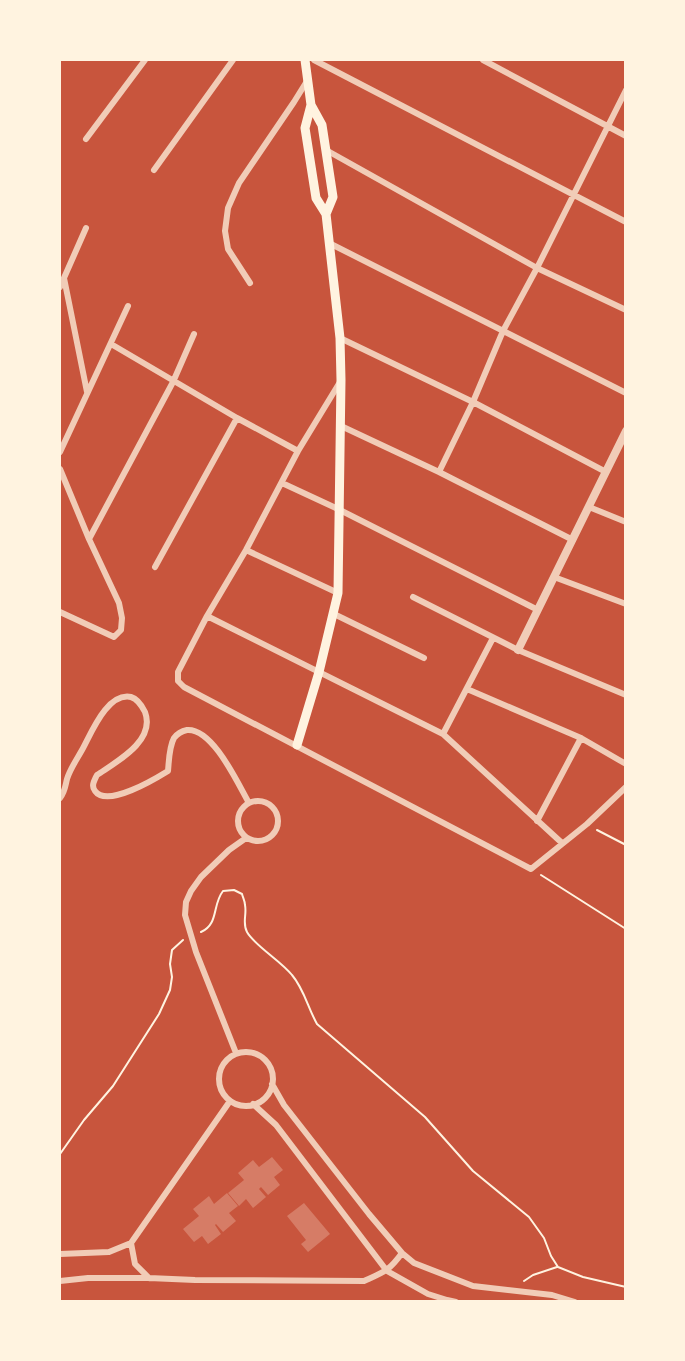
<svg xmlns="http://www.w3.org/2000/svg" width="685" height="1361" font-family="'Asap Condensed',sans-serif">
<rect width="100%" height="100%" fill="#c8553d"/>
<!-- building -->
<path fill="#d67c66" d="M272,1157L283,1170L274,1177L280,1185L268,1195L261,1187L259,1189L266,1197L253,1208L246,1199L239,1206L228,1193L244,1180L238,1173L253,1160L259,1167Z
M227,1193L238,1206L229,1213L236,1221L223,1232L216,1224L215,1225L221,1234L208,1244L202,1236L194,1242L183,1229L199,1216L193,1209L209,1196L214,1204Z
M304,1203L330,1234L308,1252L301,1244L306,1240L287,1216Z"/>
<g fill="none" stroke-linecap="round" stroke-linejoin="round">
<!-- path -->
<path stroke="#fff3e0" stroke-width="2" d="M597,830L626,845
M541,875L626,929
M201,932C219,924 212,905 223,891L234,890L242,894C243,898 245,901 245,905C247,915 242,923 247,932C254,945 281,961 292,975C304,989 308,1008 317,1024L425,1117L473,1171L529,1217L544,1238L551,1256L558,1267L583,1277L626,1287
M60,1154L84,1120L113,1086L159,1014L170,990L172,977L170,964L172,950L183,940
M524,1281L533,1275L557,1267"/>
<!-- minor -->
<path stroke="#f1ccb7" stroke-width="6" d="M314,60L626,222
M483,60L626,136
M86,139L145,60
M326,150L537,268L626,310
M154,170L233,60
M329,243L626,393
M64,278L87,392
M250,283L228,249L225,231L228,208L239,183L294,102L307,81
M60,287L86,228
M340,338L473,402L606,472
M111,344L237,418L298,451
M340,382L298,451L246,550L207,616L178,672V681L184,687L531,869L587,824L626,787
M341,426L439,472L573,540
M60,452L128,306
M60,469L89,539L119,603L122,618L121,630L114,637L60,612
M439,472L473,402L503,331L537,268L626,90
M282,483L338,509L538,610
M589,507L626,522
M89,539L173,382L194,334
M246,550L338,593
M155,567L237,418
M554,577L626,604
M413,597L518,650L626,695
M334,614L424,658
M207,616L443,734L562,843
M467,689L581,738L626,764
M443,734L493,638
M60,798C65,792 65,787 67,779C70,769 77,759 82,750C91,734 107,692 131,697C138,699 142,706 145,712C156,741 116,762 97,775C94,781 91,786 95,791C107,808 155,779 168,771C169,761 169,747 174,738C177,734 182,731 187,730C213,728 238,784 249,803
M238 821a20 20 0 1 1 40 0a20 20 0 1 1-40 0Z
M537,821L581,738
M219 1079a27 27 0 1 1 54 0a27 27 0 1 1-54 0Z
M236,1053L196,952L185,915L186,902L191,891L201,877L229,850L246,838
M272,1084L284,1105L369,1214L402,1253L414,1263L473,1286L552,1295L575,1302
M253,1104L276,1125L387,1271L428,1294L447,1300L456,1302
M131,1243L230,1101
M131,1243L135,1264L149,1278
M60,1254L109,1252L131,1243
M60,1281L88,1278H149L195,1280L364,1281C384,1272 389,1271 402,1253"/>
<!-- tertiary -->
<path stroke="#f1ccb7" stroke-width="8" d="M518,650L626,431"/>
<!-- secondary -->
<path stroke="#fff3e0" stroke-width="9" d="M305,60L311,105L322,125L333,197L326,214
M297,745L319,672L338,593L341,380L340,338L326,214L316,198L305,128L311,105"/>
</g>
<!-- border -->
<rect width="685" height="1361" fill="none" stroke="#fff3e0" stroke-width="122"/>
</svg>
